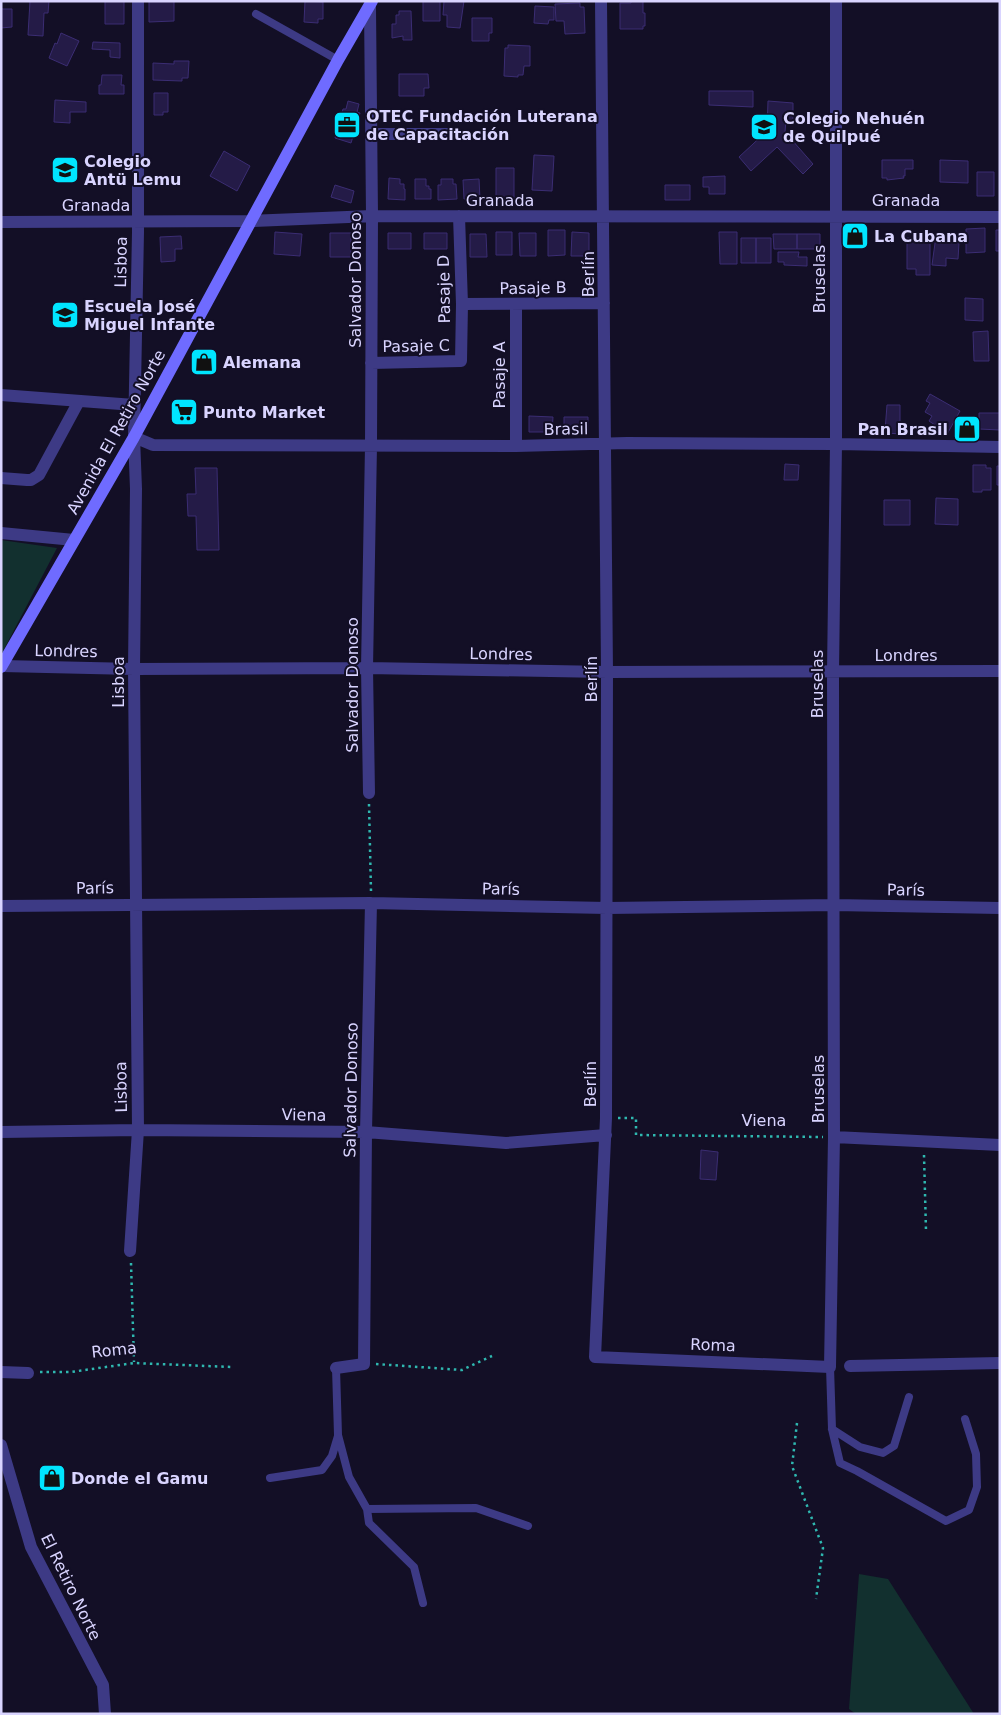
<svg xmlns="http://www.w3.org/2000/svg" width="1001" height="1715" font-family="'DejaVu Sans',sans-serif">
<rect width="100%" height="100%" fill="#130f26"/>
<!-- green -->
<path fill="#12302f" d="M1,540L57,548L1,655Z
M859,1574L888,1579L974,1714H856L849,1709Z"/>
<!-- building -->
<path fill="#241b47" stroke="#3b2d73" d="M30,1H49L48,13H44L43,36L28,35Z
M105,1H124V24H105Z
M149,1H174V21L149,22Z
M305,1L323,2V19H318V23L304,22Z
M423,1H440V21H423Z
M444,1H464L460,28L447,27V15H443Z
M631,1H643V13H645V26H643V29H620V3H631Z
M580,3V7H584L585,33L565,34L564,21H556L555,4Z
M1,6L2,9H12V27L1,28Z
M535,6L554,7V20H549L548,24L534,23Z
M399,11H411L412,40H403V36L392,38V24H396V15H399Z
M472,18H492V33H489V41H472Z
M61,33L79,41L67,66L49,58L55,43L57,44Z
M93,42L120,43V58L110,57V50L92,49Z
M508,45L530,46V66H524L523,75H518V77L504,76L505,48H508Z
M174,61H189L188,78H182V81L153,80V63L174,64Z
M399,74H428L429,88H424V96H399Z
M102,75H122L121,85H124V94H99V85H101Z
M709,91H753V107L709,105Z
M154,93H168V112H163V115H154Z
M55,100L86,102V112H70V123L54,122Z
M348,101L359,104L357,112L360,113L351,143L335,138L343,109H346Z
M768,101L793,103V121L786,120L785,132L813,164L803,174L777,147L751,171L739,157L767,131Z
M224,151L250,166L237,191L210,176Z
M534,155L554,156L552,191L532,190Z
M882,160H913V169H905V176H903L904,178L887,180V178H882Z
M940,160L968,161V183L940,182Z
M496,168H514V200H496Z
M977,172H994V196H977Z
M725,176V194H709V187H703V177Z
M389,178L400,179V184H404V189H405V200L388,199Z
M415,179H426V186H429V189H431V199H415Z
M441,179H453V184H456L457,199L438,200V185H441Z
M479,179L480,199H464L463,180Z
M335,185L354,191L351,203L331,197Z
M665,185H690V200H665Z
M985,228V252L966,253V229Z
M548,230H565V255L548,256Z
M996,230H1000V251H996Z
M275,232L302,234L300,256L274,254Z
M496,232H512V255H496Z
M572,232L589,233V256H571Z
M719,232H737V264H720Z
M330,233H351V257H330Z
M388,233H411V249H388Z
M424,233H447V249H424Z
M519,233H536V256H520Z
M470,234H486L487,257H470Z
M773,234H797V249H774Z
M797,234H820V249H797Z
M181,236L182,249H175V261L161,262L160,237Z
M936,236L946,237V242L959,243L958,259L946,258V266L932,265Z
M741,238H756V263H741Z
M756,238H771V263H756Z
M907,238L930,240V275H916V269H907Z
M778,252H799L798,257H807V266L784,265V262H778Z
M965,298L983,299V321L965,320Z
M988,331L989,361H974L973,332Z
M930,394L960,411L946,436L933,429L935,425L929,421L932,416L925,412L930,403L926,401Z
M887,405H900V434L887,433L888,431H885Z
M979,413H1000V430L979,429Z
M529,416L553,417L552,432H529Z
M564,417H588V433L564,432Z
M785,464L799,465L798,480H784Z
M973,465H986V468H991V490H982V492H973Z
M997,466H1000V485H997Z
M195,468H217L219,550H197L196,516H188L187,494H196Z
M936,498L958,499V525L935,524Z
M884,500H910V525H884Z
M701,1150L718,1152L716,1180L700,1179Z"/>
<g fill="none" stroke-linecap="round" stroke-linejoin="round">
<!-- path -->
<path stroke="#2fb8b0" stroke-width="2.5" stroke-dasharray="2.5 4" stroke-linecap="butt" d="M369,804L371,891
M618,1118H636V1135L823,1137
M924,1155L926,1231
M131,1263L134,1362
M376,1364L462,1370L492,1356
M40,1372H71L134,1363L231,1367
M797,1423L792,1466L823,1548L816,1599"/>
<!-- lane -->
<path stroke="#3d3a85" stroke-width="8" d="M256,14L338,60
M830,1367L832,1429L840,1463L857,1471L946,1521L969,1510L977,1487L976,1454L965,1419
M336,1368L338,1435L349,1477L367,1509L476,1508L528,1526
M832,1429L860,1447L883,1453L894,1446L909,1397
M270,1478L322,1470L332,1456L338,1436
M367,1509L369,1523L414,1567L423,1603"/>
<!-- street -->
<path stroke="#3d3a85" stroke-width="12" d="M601,1L607,672L606,1118L595,1357L830,1367L834,1137L833,672L836,444V1
M371,134H455
M1,222L251,221L372,216L1000,217
M462,304L604,303
M516,304V446
M371,363L461,361L462,304L459,216
M1,395L134,405
M134,437L153,445L516,446L627,443L836,444L1000,447
M1,478L27,480H31L39,475L79,401
M1,533L74,540
M2,666L134,669L367,668L607,672L1000,671
M369,793L367,668L371,446L372,216L370,7
M1,906L371,903L607,908L834,905L1000,908
M1,1132L138,1130L366,1132L506,1143L606,1135
M834,1137L1000,1145
M130,1251L138,1130L134,669L136,489L134,437L138,232V1
M850,1366L1000,1363
M336,1368L364,1364L366,1132L371,903
M1,1372L28,1373
M1,1445L31,1547L103,1685L105,1714"/>
<!-- secondary -->
<path stroke="#6f6bff" stroke-width="12" d="M1,667L134,437L338,60L372,1"/>
</g>
<!-- icons -->
<defs>
<g id="office-square" transform="scale(1.4375)"><rect x="-9" y="-9" width="18" height="18" rx="4" fill="#00e5ff" stroke="#130f26"/><path d="M-6-3h4V-5.5h4V-3h4V5H-6ZM-1-4.5V-3h2v-1.5ZM-6 0V1H6V0Z" fill="#111"/></g>
<g id="school-square" transform="scale(1.4375)"><rect x="-9" y="-9" width="18" height="18" rx="4" fill="#00e5ff" stroke="#130f26"/><path d="M0-5L7-2L0 1L-7-2ZM-4 1L0 2.5L4 1V4Q0 6-4 4Z" fill="#111"/></g>
<g id="shop-square" transform="scale(1.4375)"><rect x="-9" y="-9" width="18" height="18" rx="4" fill="#00e5ff" stroke="#130f26"/><path d="M-5-2.5h2.3a2.7 3.5 0 0 1 5.4 0H5L5.5 6h-11ZM-1.5-2.5h3a1.5 2.3 0 0 0-3 0Z" fill="#111"/></g>
<g id="supermarket-square" transform="scale(1.4375)"><rect x="-9" y="-9" width="18" height="18" rx="4" fill="#00e5ff" stroke="#130f26"/><path d="M-6-5.5h2.5l.6 2H6L4.5 2H-2.5L-4.4-4H-6ZM-1.5 3.2a1.3 1.3 0 1 0 .1 0ZM3 3.2a1.3 1.3 0 1 0 .1 0Z" fill="#111"/></g>
</defs>
<g fill-rule="evenodd">
<use href="#office-square" x="347" y="125"/>
<use href="#school-square" x="764" y="127"/>
<use href="#school-square" x="65" y="170"/>
<use href="#shop-square" x="855" y="236"/>
<use href="#school-square" x="65" y="315"/>
<use href="#shop-square" x="204" y="362"/>
<use href="#supermarket-square" x="184" y="412"/>
<use href="#shop-square" x="967" y="429"/>
<use href="#shop-square" x="52" y="1478"/>
</g>
<g text-anchor="middle" dominant-baseline="central" stroke-width="4" stroke-linejoin="round" paint-order="stroke">
<!-- poi labels -->
<g font-size="16" font-weight="bold" fill="#d9d4ff" stroke="#130f26" text-anchor="start">
<text x="366" y="116">OTEC Fundación Luterana<tspan x="366" dy="18">de Capacitación</tspan></text>
<text x="783" y="118">Colegio Nehuén<tspan x="783" dy="18">de Quilpué</tspan></text>
<text x="84" y="161">Colegio<tspan x="84" dy="18">Antü Lemu</tspan></text>
<text x="874" y="236">La Cubana</text>
<text x="84" y="306">Escuela José<tspan x="84" dy="18">Miguel Infante</tspan></text>
<text x="223" y="362">Alemana</text>
<text x="203" y="412">Punto Market</text>
<text x="948" y="429" text-anchor="end">Pan Brasil</text>
<text x="71" y="1478">Donde el Gamu</text>
</g>
<!-- street labels -->
<g font-size="16" fill="#d9d4ff" stroke="#130f26">
<text x="500" y="200">Granada</text>
<text x="906" y="200">Granada</text>
<text x="96" y="205">Granada</text>
<text transform="translate(121 262) rotate(-89)">Lisboa</text>
<text transform="translate(588 274) rotate(-90)">Berlín</text>
<text transform="translate(819 279) rotate(-90)">Bruselas</text>
<text transform="translate(355 280) rotate(-90)">Salvador Donoso</text>
<text transform="translate(533 288) rotate(-1)">Pasaje B</text>
<text transform="translate(444 289) rotate(-91)">Pasaje D</text>
<text transform="translate(416 346) rotate(-1)">Pasaje C</text>
<text transform="translate(499 375) rotate(-90)">Pasaje A</text>
<text transform="translate(566 429) rotate(-1)">Brasil</text>
<text transform="translate(116 432) rotate(-61)">Avenida El Retiro Norte</text>
<text transform="translate(66 651) rotate(1)">Londres</text>
<text transform="translate(501 654) rotate(1)">Londres</text>
<text x="906" y="655">Londres</text>
<text transform="translate(591 679) rotate(-90)">Berlín</text>
<text transform="translate(118 682) rotate(-90)">Lisboa</text>
<text transform="translate(817 684) rotate(-90)">Bruselas</text>
<text transform="translate(352 685) rotate(-90)">Salvador Donoso</text>
<text transform="translate(95 888) rotate(-1)">París</text>
<text transform="translate(501 889) rotate(1)">París</text>
<text transform="translate(906 890) rotate(1)">París</text>
<text transform="translate(590 1084) rotate(-90)">Berlín</text>
<text transform="translate(121 1087) rotate(-91)">Lisboa</text>
<text transform="translate(818 1089) rotate(-90)">Bruselas</text>
<text transform="translate(351 1090) rotate(-89)">Salvador Donoso</text>
<text transform="translate(304 1115) rotate(1)">Viena</text>
<text x="764" y="1120">Viena</text>
<text transform="translate(713 1345) rotate(2)">Roma</text>
<text transform="translate(114 1350) rotate(-6)">Roma</text>
<text transform="translate(71 1587) rotate(64)">El Retiro Norte</text>
</g>
</g>
<!-- border -->
<rect width="1001" height="1715" fill="none" stroke="#d9d4ff" stroke-width="5"/>
</svg>
